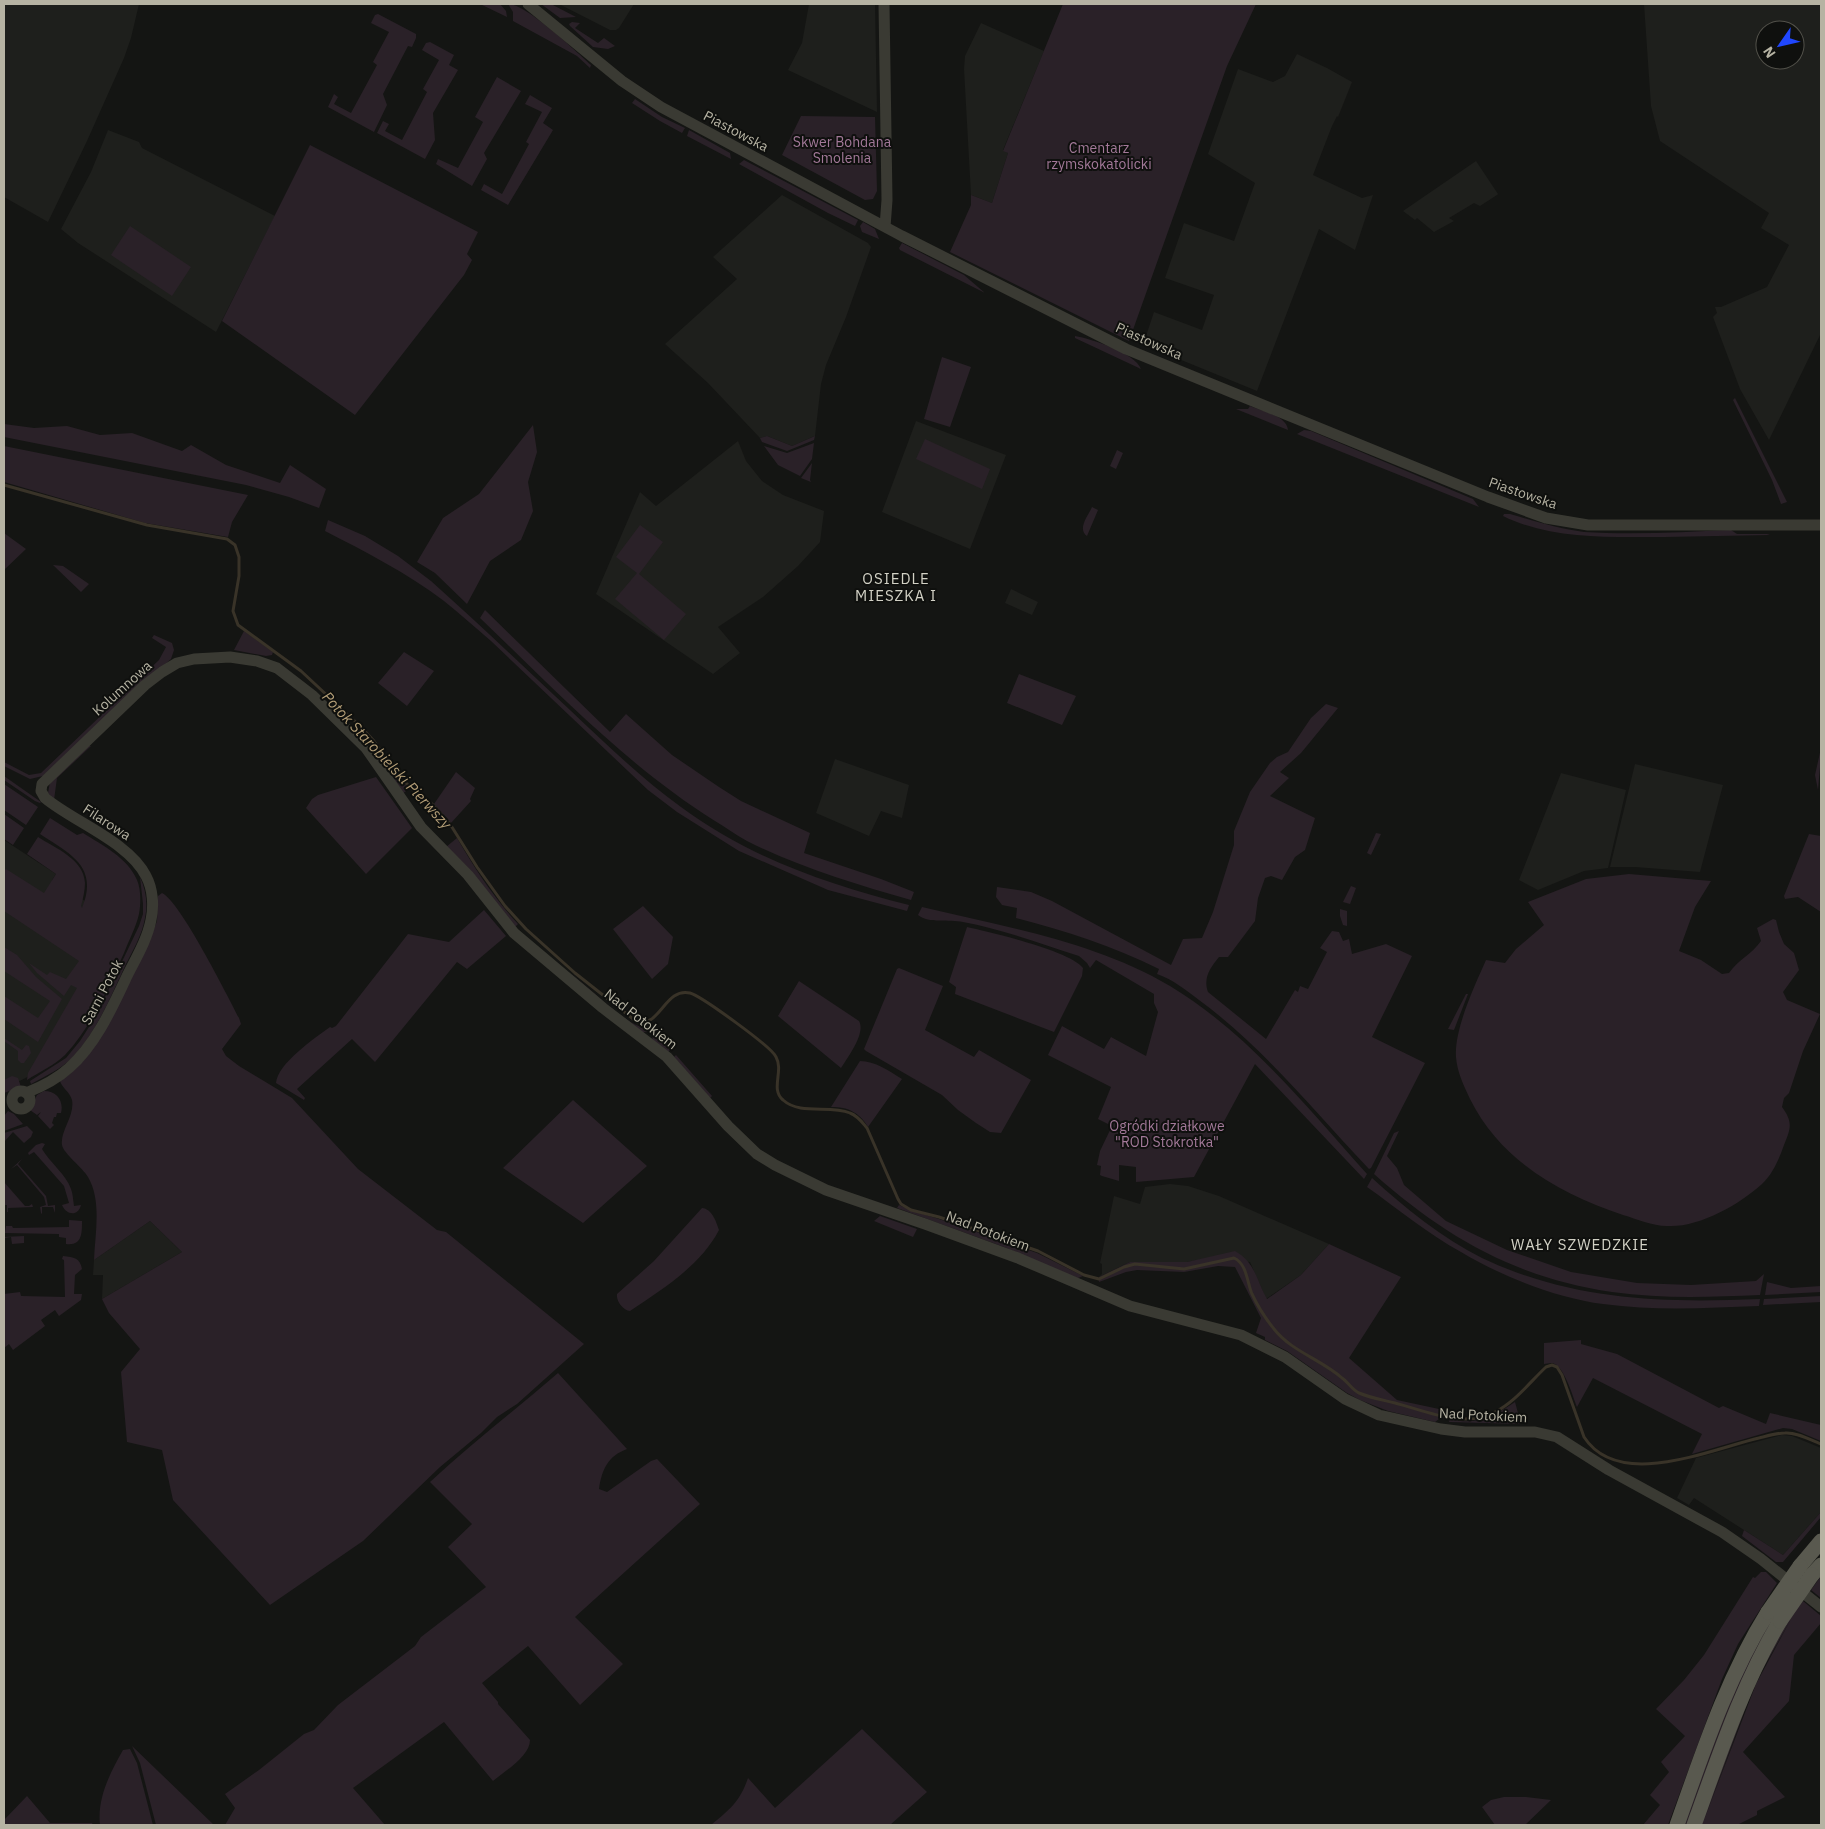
<svg xmlns="http://www.w3.org/2000/svg" width="1825" height="1829" font-family="'IBM Plex Sans',sans-serif">
<rect width="100%" height="100%" fill="#141513"/>
<!-- built -->
<path fill="#1e1f1c" fill-rule="evenodd" d="M6,4H139L131,38L124,58L87,141L48,222L4,197V5Z
M559,4H634L619,28L616,30H610Z
M809,4H875L877,112L788,70L802,43Z
M1644,4H1821V333L1769,440L1740,389L1713,317L1717,313L1715,307H1721L1767,287L1789,245L1761,228L1769,213L1660,141L1651,106ZM1765,30H1795V60H1765Z
M981,23L1044,51L1003,150L1008,153L992,203L971,195L964,69L965,56Z
M1297,54L1327,68L1352,82L1338,117L1337,116L1332,126L1313,175L1362,198L1373,195L1355,250L1319,229L1257,391L1147,346L1144,342L1154,312L1202,330L1214,295L1165,278L1184,223L1234,241L1255,183L1208,154L1238,69L1273,82L1285,76Z
M108,130L139,142L142,148L275,216L216,332L78,243L61,229L91,172Z
M1476,161L1498,194L1497,195L1480,206L1474,203L1449,218L1454,221L1434,232L1417,218L1415,220L1403,211Z
M782,195L868,243L871,247L846,317L826,365L821,384L815,436L792,446L767,436L760,438L708,383L665,344L737,279L713,257Z
M916,421L1006,455L970,549L882,512Z
M738,441L746,461L762,481L783,495L824,511L820,542L798,566L763,597L718,627L740,653L713,674L596,594L640,492L656,506Z
M1011,589L1038,602L1032,615L1005,603Z
M835,759L909,785L902,818L881,811L869,836L816,813Z
M1635,764L1723,785L1700,872L1635,867H1610Z
M1561,773L1626,790L1608,868L1584,871L1538,890L1519,880Z
M4,840L56,874L52,880L126,927L41,1070L4,1089Z
M1170,1184L1188,1186L1219,1196L1329,1244L1301,1275L1266,1299L1250,1262L1205,1259L1187,1262L1162,1263L1130,1262L1099,1277L1102,1274V1264L1100,1263L1114,1196L1140,1204L1145,1187Z
M150,1221L182,1252L102,1299L103,1275H93L94,1260Z
M1782,1435L1792,1436L1821,1448V1512L1783,1555L1694,1498L1689,1505L1677,1498L1696,1458Z"/>
<!-- green -->
<path fill="#2a2128" fill-rule="evenodd" d="M480,4H500L506,11L507,17Z
M508,4C525,3 577,52 591,65L590,68L577,56L513,21V12Z
M541,4H551L576,17L560,18Z
M1063,4H1256L1227,66L1129,341L950,252L971,205V195L992,203L1008,153L1003,151Z
M378,14L416,34V38L412,47L408,46L383,94L387,105L374,132L328,107L334,94L338,97L334,104L351,113L377,65L373,62L389,32L371,23L375,15Z
M572,22L580,23L575,28L598,43L604,38L615,46L608,49L593,47L570,26L569,24Z
M430,42L454,55L449,65L458,70L433,113L435,140L425,159L377,133L383,121L389,124L385,131L402,140L427,92L423,89L439,60L422,50L426,43Z
M497,77L521,91L484,153L487,159L472,186L436,164L438,159L458,168L483,122L475,117Z
M530,95L552,108L543,123L553,130L508,205L481,190L484,184L502,194L529,144L526,142L542,112L525,104Z
M635,99L662,117L685,128L682,133L660,121L632,103Z
M801,116L875,117L877,191L873,199L865,200L782,155Z
M689,130L730,153L731,159L687,136Z
M310,145L478,232L467,254L472,260L464,275L355,415L222,321Z
M744,160L858,220L855,226L828,213L739,164Z
M863,222L875,229L879,239L862,232L860,226Z
M130,226L191,267L172,296L111,255Z
M902,243L964,275L985,293L900,250L899,248Z
M1075,336C1092,339 1135,353 1141,369L1075,338Z
M942,357L971,367L950,427L924,419Z
M1735,398L1787,502L1781,504L1772,480L1733,400Z
M1250,406C1262,411 1287,416 1288,430L1236,409H1248Z
M4,424L34,428L67,426L100,435L132,433L182,451L191,445L226,465L280,483L290,465L326,489L319,508L289,497L246,485L4,437Z
M533,425L537,452L528,482L533,511L521,540L490,561L467,604L435,573L417,562L443,518L479,494Z
M1304,430L1311,431L1473,499L1479,507L1297,434Z
M767,436L792,446L815,436L814,440L787,451L762,442L760,438Z
M925,439L990,469L982,489L916,459Z
M814,443L812,459L800,476L778,465L764,446L787,453Z
M4,446L248,495L232,522L228,537L145,523L4,482Z
M1117,450L1123,453L1116,469L1110,466Z
M812,463L810,480L811,482L801,478Z
M1092,507L1098,510L1087,536C1077,529 1088,516 1092,507Z
M1504,514H1510C1534,521 1559,529 1584,532C1633,535 1683,532 1731,530L1737,534H1767L1770,535C1735,536 1699,536 1664,537C1610,537 1552,540 1503,516Z
M328,520L365,536L398,556L431,581C478,623 524,667 570,710C606,744 641,778 681,807C748,857 829,885 909,905L907,911L828,890L739,851L677,812L648,790L491,641C475,627 460,614 444,601C407,573 366,552 325,531Z
M640,525L663,542L639,574L686,614L664,640L615,599L637,573L616,557Z
M4,533L26,549L4,570Z
M53,565L63,566L89,584L81,592Z
M485,610L610,732L626,714L672,755L719,787L741,801L810,833L804,853L881,879L914,892L911,900C855,884 799,867 747,841C736,835 725,827 715,821C627,766 554,689 480,618Z
M244,631L273,652L272,655L266,656L234,650Z
M154,635L172,643L174,650L171,659L43,776L30,779L4,766V762L29,775L41,773L159,660L166,647L152,638Z
M404,652L434,671L407,706L378,683Z
M1019,674L1076,696L1062,725L1007,703Z
M1326,704L1338,708L1301,753L1280,772L1289,778L1270,796L1315,818L1305,850L1295,857L1282,880L1271,876L1265,878L1258,898L1255,921L1228,957H1219C1210,968 1203,978 1208,992L1266,1039L1295,990L1298,992L1300,986L1308,989L1327,952L1320,948L1332,931L1339,932L1343,941L1349,939L1352,954L1386,944L1412,956L1372,1037L1425,1063L1371,1168L1369,1169C1314,1111 1263,1047 1199,1000C1186,990 1172,979 1157,974L1159,969C1113,946 1066,931 1016,918L1017,908L1002,905L996,897L997,887L1031,892L1052,901L1171,965L1183,939L1202,938L1213,912L1234,845V831L1250,792L1270,763L1277,757L1288,752L1311,718Z
M366,737L409,789L402,794L363,740Z
M88,746H91L57,778L54,800L48,793L50,782Z
M1821,748C1821,762 1819,776 1818,790L1815,775Z
M456,772L475,788L470,799L471,801L451,823L434,804Z
M4,776L41,802L40,803L35,801L4,780Z
M376,777L412,828L366,874L306,808L312,799L318,795Z
M4,784L38,807L26,825L4,810Z
M4,814L24,828L13,845L4,839Z
M50,818L77,835L83,833C102,845 128,858 137,880C141,889 141,903 139,914C136,927 129,940 124,953C108,988 92,1026 65,1055C55,1065 39,1072 27,1080L28,1073L77,988L71,985L64,996L37,973L29,963L47,975L50,972L66,979L79,961L4,911V871L6,869L44,893L56,874L27,854L38,837C55,848 84,859 85,883C85,890 83,899 81,906L82,908C99,866 70,854 40,834Z
M1376,833L1381,834L1371,855L1367,853Z
M1809,834L1821,836V912L1798,897L1785,899L1784,896Z
M457,838C475,869 494,898 518,924L516,926H514L446,847Z
M1629,874L1711,881L1695,907L1679,951L1701,960L1722,974L1729,973C1738,960 1752,954 1761,941L1757,928L1773,919L1776,920L1779,932L1784,944L1794,953L1799,970L1783,992L1787,1000L1820,1014L1803,1051L1789,1093L1784,1098L1782,1107C1793,1122 1791,1128 1784,1145C1779,1159 1773,1174 1762,1184C1739,1205 1698,1228 1667,1226C1652,1226 1637,1219 1623,1215C1560,1194 1501,1161 1470,1099C1464,1086 1457,1072 1456,1057C1454,1029 1475,985 1486,960L1505,963L1516,949L1544,925L1528,902L1586,879Z
M140,877C146,890 148,904 145,918C142,935 133,950 126,964C111,996 97,1031 73,1057C61,1069 46,1076 31,1084L30,1081L66,1058L80,1041L96,1016L139,926L143,914V904Z
M1351,886L1356,888L1350,904L1343,902Z
M162,893C180,901 227,995 239,1018L241,1024L222,1049L226,1056L239,1066L292,1098L358,1169L437,1230L446,1232L584,1344L517,1404L497,1417L481,1433L440,1467L363,1541L270,1605L173,1500L162,1450L127,1442L121,1372L140,1349L109,1313L102,1299L182,1252L150,1221L94,1260C95,1234 102,1201 88,1177C83,1168 63,1153 62,1145C60,1131 75,1116 72,1100C70,1092 62,1088 60,1081L70,1074L84,1060L149,942L157,921L158,896Z
M643,906L673,937L668,964L652,979L613,929Z
M922,907C1006,927 1096,942 1170,986C1248,1033 1307,1107 1367,1174L1364,1179L1255,1064L1194,1177L1136,1182V1167L1119,1165V1181L1102,1176L1100,1175L1101,1166L1097,1165L1100,1151L1112,1126L1098,1119L1111,1087L1048,1055L1062,1026L1104,1049L1111,1037L1146,1056L1158,1012L1154,1003V994L1096,960L1090,968L1087,963L1079,956C1041,944 1002,929 963,922C949,919 929,924 918,915Z
M1340,909L1347,911V926L1343,925L1340,916Z
M484,910L506,936L467,969L457,962L375,1062L352,1039L297,1089L305,1098L304,1100L276,1083C278,1063 315,1038 330,1027L332,1028L336,1026L408,934L449,942Z
M967,927C990,932 1071,951 1083,968L1082,976L1054,1032L955,994L956,987L949,982Z
M4,947L17,955L36,977L62,999L38,1042L4,1019V996L38,1018L50,1001L4,971Z
M899,968L943,986L925,1030L974,1057L979,1050L1031,1080L1001,1133L990,1132L976,1123L958,1110L942,1095L866,1051L864,1049L897,969Z
M572,975C586,985 626,1023 639,1026C643,1027 643,1027 647,1026L651,1030L646,1032H641L572,976Z
M799,981L859,1021C866,1033 848,1057 841,1068L778,1016Z
M1466,994H1468L1454,1030L1448,1029Z
M654,1033L671,1049L668,1052L652,1040Z
M4,1038L22,1050L26,1045L29,1046L31,1053L24,1063H21L18,1060V1051L4,1041Z
M676,1055L712,1096L710,1098L674,1057Z
M860,1061C875,1061 889,1071 902,1079L868,1127C859,1112 848,1107 831,1107Z
M12,1076L18,1078L21,1087L4,1093V1080Z
M44,1091C57,1091 64,1101 61,1113H57L56,1117H54L52,1123L54,1125L50,1129L38,1116L41,1112L37,1115L30,1110L37,1095Z
M573,1100L647,1166L583,1223L503,1168Z
M8,1111L14,1114L23,1124L4,1131V1116Z
M27,1126L33,1132L31,1137L24,1143L13,1132L5,1141L4,1140V1133Z
M1399,1131L1387,1156L1397,1168L1404,1185L1446,1221L1507,1250L1571,1272L1637,1283L1691,1285L1756,1281L1764,1274L1760,1295C1711,1297 1661,1299 1612,1292C1516,1278 1445,1237 1374,1174L1394,1133Z
M42,1143L45,1144L42,1149C50,1163 66,1174 71,1189C73,1194 73,1200 74,1206L81,1205C78,1217 66,1215 62,1205L69,1203L64,1186L34,1152L29,1155L28,1153L36,1145Z
M22,1159L18,1164L46,1196L48,1206L55,1205V1213L53,1207H42V1214L41,1213L40,1207L46,1205L44,1197L17,1165L11,1169Z
M1372,1178C1405,1208 1442,1238 1482,1258C1573,1301 1662,1303 1760,1299L1759,1306C1707,1308 1655,1311 1603,1304C1556,1298 1501,1276 1461,1252C1428,1234 1398,1209 1367,1187Z
M4,1182L25,1206H29L32,1204L33,1207L8,1208V1212H7V1205H4Z
M899,1205L910,1210L939,1219L1037,1253L1083,1276L1078,1278L1071,1276L1004,1247L897,1208Z
M702,1208C712,1209 716,1221 719,1230C701,1265 663,1289 630,1311C623,1310 616,1301 617,1294L654,1261Z
M880,1216L917,1229L913,1237L874,1221Z
M69,1220L82,1221C82,1234 82,1246 66,1244V1238L59,1237V1234L5,1233L6,1226H12L13,1228L69,1227Z
M24,1236V1243L12,1244L11,1237L4,1238V1237Z
M1329,1244L1401,1277L1349,1358L1397,1400L1439,1409V1419L1435,1422L1388,1411L1360,1400L1347,1393L1287,1351L1265,1340V1337L1256,1333L1261,1318L1235,1267L1218,1266L1184,1272L1137,1270L1126,1272L1099,1282V1277L1130,1262H1187L1235,1251C1255,1262 1256,1279 1267,1299L1301,1275Z
M63,1256C74,1257 80,1258 82,1269L75,1275L74,1294H82L81,1300L59,1316L55,1310L41,1320L45,1326L13,1350L9,1344L4,1348V1294L20,1292L21,1296L65,1297L64,1260L62,1259Z
M1767,1282L1791,1288L1821,1286V1292L1765,1295Z
M1821,1296V1302L1763,1305L1764,1299Z
M1581,1340V1344L1617,1354L1719,1408L1723,1406L1766,1424L1770,1413L1821,1425V1441L1792,1429L1783,1428L1692,1454L1702,1434L1593,1378L1577,1407C1573,1397 1564,1365 1552,1363C1549,1363 1546,1364 1544,1364V1343Z
M558,1373L627,1449C608,1456 602,1469 599,1489L607,1492L651,1461L657,1459L700,1504L575,1617L623,1664L580,1705L528,1646L482,1683L498,1702V1704L530,1740C530,1756 505,1771 493,1781L444,1722L353,1788L385,1825H225L235,1808L225,1794L259,1770L304,1734L314,1730L338,1705L415,1646L421,1637L486,1587L448,1547L472,1524L430,1482C471,1444 515,1410 558,1373Z
M1515,1402L1521,1424L1449,1422L1450,1419C1476,1426 1494,1416 1515,1402Z
M1821,1512V1517L1783,1562H1776L1742,1536L1744,1530L1783,1555Z
M1761,1572H1766L1777,1583L1738,1644L1722,1679L1668,1825H1643L1660,1805L1650,1795L1669,1772L1661,1762L1685,1736L1656,1709L1684,1680L1704,1655L1753,1577L1755,1578Z
M1821,1576V1598L1811,1590Z
M1803,1601L1821,1616V1623L1794,1655L1789,1701L1743,1752L1785,1797L1757,1811V1815L1737,1825H1700C1727,1752 1752,1662 1803,1601ZM1791,1619L1756,1684L1704,1820L1755,1683Z
M1781,1602L1688,1825H1683L1731,1693Z
M862,1729L927,1792L890,1825H711C729,1810 740,1802 748,1778L775,1808Z
M132,1746L214,1825H156L140,1763Z
M130,1749L137,1763L153,1825H100C97,1798 110,1773 123,1750Z
M27,1796L50,1823H92L93,1825H4V1820Z
M1504,1797H1526L1551,1800L1525,1825H1495L1482,1807L1491,1800Z"/>
<g fill="none" stroke-linecap="round" stroke-linejoin="round">
<!-- stream -->
<path stroke="#393328" stroke-width="3" d="M4,485L147,525L227,539L235,545L239,557V576L233,611L238,625L301,671L361,727L373,740L399,776L415,792L432,804L450,824L477,867L505,906L526,929L575,973L637,1022C660,1028 665,987 690,993C701,996 772,1047 776,1057C784,1071 770,1089 783,1100C801,1116 830,1104 850,1113C858,1116 862,1122 867,1128L898,1199L901,1204L911,1210L939,1217L1038,1251L1084,1275L1099,1279L1124,1267L1135,1264L1184,1269L1234,1258C1247,1264 1247,1282 1252,1294C1258,1307 1266,1319 1274,1329C1291,1351 1322,1360 1342,1378C1348,1382 1352,1390 1359,1393C1371,1398 1383,1400 1395,1403C1426,1411 1464,1429 1495,1412C1515,1402 1530,1382 1546,1367L1552,1365L1557,1367L1562,1375L1584,1437C1619,1491 1711,1449 1759,1438C1767,1436 1777,1433 1785,1433C1797,1432 1810,1440 1821,1444"/>
<!-- minor -->
<path stroke="#3a3a33" stroke-width="11" d="M528,4L622,81L661,107L902,236L1126,349L1488,497L1546,518L1588,525H1821
M884,4L887,200L885,227
M12 1100a9 9 0 1 1 18 0a9 9 0 1 1-18 0Z
M26,1093C41,1087 57,1079 69,1068C96,1044 112,1008 127,976C136,958 147,940 151,920C154,906 153,889 146,876C129,842 74,822 45,798L41,791L42,784L145,685L162,672L177,663L194,659L230,657L257,661L277,668L312,695L366,748L421,827L468,875L514,933L603,1008L667,1057L728,1126L757,1154L775,1165L826,1190L925,1224L1018,1258L1130,1306L1241,1335L1285,1357L1345,1399L1379,1415L1441,1429L1465,1432H1535L1557,1437L1609,1470L1722,1532L1761,1559L1821,1607"/>
<!-- major -->
<path stroke="#59594f" stroke-width="15" d="M1800,1566L1821,1541
M1812,1575L1821,1565
M1677,1825C1703,1752 1727,1678 1768,1612
M1694,1825C1719,1756 1742,1685 1780,1621"/>
<!-- major-bridge -->
<path stroke="#59594f" stroke-width="15" d="M1768,1612L1800,1566
M1780,1621L1812,1575"/>
</g>
<g text-anchor="middle" dominant-baseline="central" stroke-width="4" stroke-linejoin="round" paint-order="stroke">
<!-- street labels -->
<g font-size="14" fill="#b6b3a3" stroke="#0f100e">
<text transform="translate(736 131) rotate(28)">Piastowska</text>
<text transform="translate(1149 341) rotate(24)">Piastowska</text>
<text transform="translate(1523 493) rotate(19)">Piastowska</text>
<text transform="translate(122 688) rotate(-42)">Kolumnowa</text>
<text transform="translate(107 822) rotate(33)">Filarowa</text>
<text transform="translate(102 992) rotate(-62)">Sarni Potok</text>
<text transform="translate(641 1019) rotate(38)">Nad Potokiem</text>
<text transform="translate(988 1231) rotate(21)">Nad Potokiem</text>
<text transform="translate(1483 1415) rotate(3)">Nad Potokiem</text>
</g>
<!-- park labels -->
<g font-size="14" fill="#a37999" stroke="#0f100e">
<text x="842" y="142">Skwer Bohdana<tspan x="842" dy="16">Smolenia</tspan></text>
<text x="1099" y="148">Cmentarz<tspan x="1099" dy="16">rzymskokatolicki</tspan></text>
<text x="1167" y="1126">Ogródki działkowe<tspan x="1167" dy="16">"ROD Stokrotka"</tspan></text>
</g>
<!-- neighbourhood labels -->
<g font-size="15" letter-spacing="1" fill="#d2d1c5" stroke="#0f100e">
<text x="896" y="578">OSIEDLE<tspan x="896" dy="17">MIESZKA I</tspan></text>
<text x="1580" y="1244">WAŁY SZWEDZKIE</text>
</g>
<!-- water labels -->
<g font-size="15" font-style="italic" fill="#b49e77" stroke="#0f100e">
<text transform="translate(387 760) rotate(47)">Potok Starobielski Pierwszy</text>
</g>
</g>
<!-- border -->
<rect width="1825" height="1829" fill="none" stroke="#b6b3a3" stroke-width="10"/>
<!-- north arrow -->
<g transform="translate(1780 45) rotate(236)"><circle r="24" fill="#0f100e" stroke="#52514a"/>
<path d="M0-4L9 19L0 12L-9 19Z" fill="#2047ff"/>
<text y="-8" font-size="14" font-weight="bold" text-anchor="middle" fill="#b6b3a3">N</text>
</g>
</svg>
